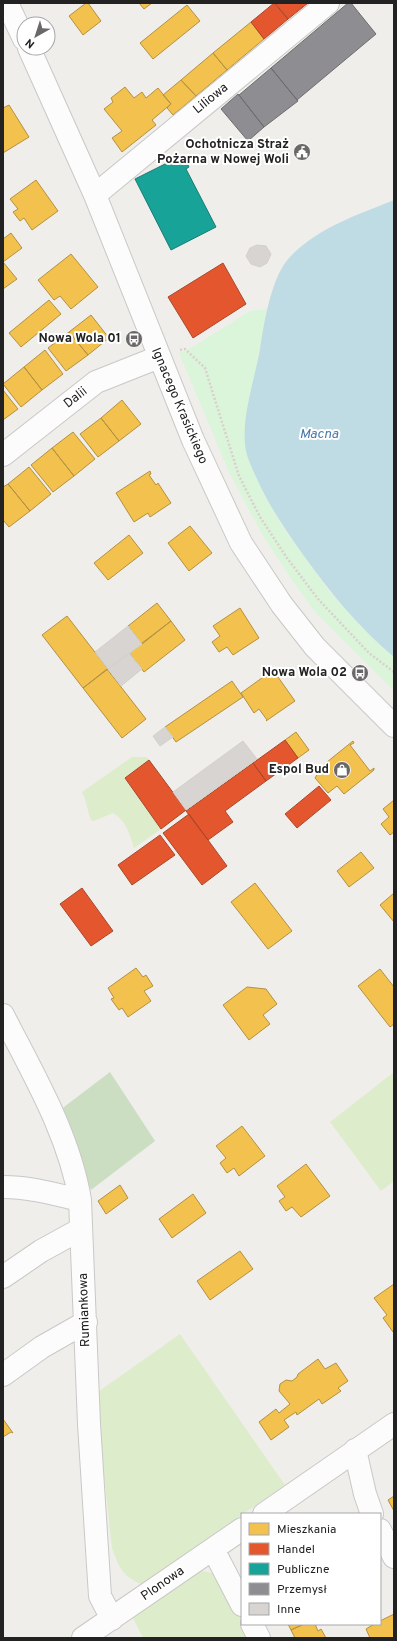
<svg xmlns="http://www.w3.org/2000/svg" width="397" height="1641" font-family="Overpass,sans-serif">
<rect width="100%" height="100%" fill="#f0eeeb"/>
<!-- grass -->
<path fill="#ddeccb" d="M132,757H147L149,760L125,779L161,829L134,848C130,835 126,820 113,813L94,821L91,820C87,811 87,801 82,792Z
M394,1072V1181L381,1191L330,1122Z
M180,1334L285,1485L141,1584C122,1576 119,1567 112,1548L95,1394Z
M200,1570L219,1575L250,1638H143L132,1616Z"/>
<!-- forest -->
<path fill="#cbdec1" d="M110,1072L155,1141L91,1190L59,1114L64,1107Z"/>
<!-- park -->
<path fill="#daf5da" d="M267,309L255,375L263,493L281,524L329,591L370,635L394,657V691L316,613L294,583L263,536L229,472L179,353L191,348L250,311Z"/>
<!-- water -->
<path fill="#bfdbe3" d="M394,200V657C359,628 330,592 304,556C287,532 270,508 258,481C253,470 246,457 245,444C242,415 255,378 260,349C264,323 271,278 289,258C317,228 357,215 394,200Z"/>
<!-- homes -->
<path fill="#f2c14e" stroke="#b49141" d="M86,3H88L101,21L83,35L69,16Z
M139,3H152L144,9Z
M187,5L200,21L153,59L140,43Z
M251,22L264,39L227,70L213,53Z
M213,53L227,70L196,96L181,80Z
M181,80L196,96L173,115L167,108L171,104L163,95Z
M125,87L134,98L142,92L146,98L158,88L171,104L152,120L156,125L122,152L112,138L122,131L104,109L113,102L111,98Z
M9,105L29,137L3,153V108Z
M36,180L58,211L32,230L24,218L20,221L13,212L18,209L10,199Z
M11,233L22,248L3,262V239Z
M71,254L98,287L71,309L60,296L54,300L38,280Z
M3,262L17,279L3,289Z
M49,300L61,314L21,347L9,333Z
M91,315L109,338L88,355L69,332Z
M69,332L88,355L66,371L48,348Z
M45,350L63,374L42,390L24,367Z
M24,367L42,390L21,407L3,384Z
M3,390L18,409L3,420Z
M122,400L141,424L119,441L101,418Z
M101,418L119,441L98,457L80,434Z
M73,432L95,459L74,476L52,448Z
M52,448L74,476L53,492L31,465Z
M29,467L51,494L30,511L8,484Z
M150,471L151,474L149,475L156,485L158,483L171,503L150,517L148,513L134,522L116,493Z
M8,484L30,511L9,527L3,520V487Z
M190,526L212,553L189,571L168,543Z
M129,535L143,553L108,580L94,563Z
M157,603L171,621L142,644L128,626Z
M240,608L259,638L233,655L227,647L219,652L212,642L220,636L213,626Z
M67,616L108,669L83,688L42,635Z
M171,621L185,640L144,672L129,653Z
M107,669L146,719L122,738L83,688Z
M273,670L295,701L266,721L267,720L259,709L254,713L241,693Z
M232,681L243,697L176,742L165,727Z
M296,732L309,750L298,758L285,740Z
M353,741L354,743L350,745L370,771L374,768V770L344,794L337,786L328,793L315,778L318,773L324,768L322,766Z
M394,800V832L390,835L381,824L389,817L383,809Z
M361,852L374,868L349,887L337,871Z
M255,883L292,931L268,949L231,902Z
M394,893V922L380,905Z
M136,968L143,977L146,975L153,986L144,991L151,1001L128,1017L122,1008L119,1010L111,999L114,998L108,988Z
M380,969L394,987V1024L390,1027L358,986Z
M247,987L266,989L277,1004L263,1015L270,1024L249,1040L223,1005Z
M242,1126L265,1156L239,1176L234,1168L227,1173L220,1163L226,1158L216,1146Z
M306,1164L330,1196L301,1217L292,1207L286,1211L279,1201L285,1197L277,1186Z
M120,1185L128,1198L106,1214L98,1201Z
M193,1194L206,1213L172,1238L159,1219Z
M240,1251L253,1269L210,1300L197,1281Z
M394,1284V1331L393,1332L383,1318L387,1315L374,1298Z
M318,1359L325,1369L336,1363L348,1381L338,1388L341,1391L322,1404L319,1399L297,1415L296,1412L284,1420L289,1427L271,1440L259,1422L276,1409L279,1413L290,1404L279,1391L280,1384L286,1380L292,1381L297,1377L298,1374Z
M3,1419L13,1433L11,1432L3,1437Z
M394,1496V1511L388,1500Z
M394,1614V1638H370L366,1629L374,1624H380V1621Z
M288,1624H304L291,1630Z
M304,1624H315L318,1631L321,1629L326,1638H295L291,1630Z"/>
<!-- shops -->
<path fill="#e4572e" stroke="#aa472a" d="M274,3L288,19L264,39L251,22Z
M275,3H308L288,19Z
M223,263L246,304L193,338L168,297Z
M285,740L298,758L266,781L253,763Z
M149,760L186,810L161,829L125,778Z
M253,763L266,781L225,811L233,822L208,840L186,811Z
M319,786L331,800L297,828L285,814Z
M189,814L227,866L202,885L163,833Z
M160,835L175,855L132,885L118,865Z
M82,888L113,931L91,946L60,904Z"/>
<!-- public -->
<path fill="#17a398" stroke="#1a7c75" d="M183,155L189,167L186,169L216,227L171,250L135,179Z"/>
<!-- industry -->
<path fill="#8d8d92" stroke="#6d6d70" d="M348,3H351L376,34L297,100L271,68Z
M271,68L298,101L264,127L239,95Z
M238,94L264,127L248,141L221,109Z"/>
<!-- building -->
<path fill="#d7d4d2" stroke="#d3d0cc" d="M257,245L266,246L271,254L267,263L260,267L251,264L246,256L250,248Z
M128,626L142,644L108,669L95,652Z
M129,653L142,669L121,686L108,669Z
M165,727L173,737L160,746L153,736Z
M243,741L257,759L186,810L173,792Z"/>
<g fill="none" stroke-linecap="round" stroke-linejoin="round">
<!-- minor casing -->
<g stroke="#c9c8c7" stroke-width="24">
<path id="minor" d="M7,3L24,39
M29,48L95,195L193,440L241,543L282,605L315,647L394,726
M95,195L328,3
M3,455L96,382L159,357
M3,1015C33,1074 69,1134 80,1200L89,1424L100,1596L112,1619
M3,1187C30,1187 54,1194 80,1200
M3,1277L41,1251L81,1229
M3,1375L42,1347L86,1322
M355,1450L365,1494L372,1514
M264,1514L394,1424
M380,1530L394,1557
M213,1549L242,1605
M252,1624L259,1638
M83,1638L242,1529"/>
</g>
<!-- path -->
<path stroke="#dccecd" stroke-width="2.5" stroke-dasharray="2 2" stroke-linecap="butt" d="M180,350L185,349L205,368L239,476L260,517L287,558L318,599L369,653L394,672"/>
<!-- minor -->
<use href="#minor" stroke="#fdfcfc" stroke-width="22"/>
</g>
<!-- icons -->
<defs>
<g id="civic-disc" transform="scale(0.9)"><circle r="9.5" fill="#6a6968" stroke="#fff"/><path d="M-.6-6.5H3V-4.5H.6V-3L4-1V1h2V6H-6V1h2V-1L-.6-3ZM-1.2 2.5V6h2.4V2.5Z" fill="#fff"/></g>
<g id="bus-disc" transform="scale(0.9)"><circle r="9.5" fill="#6a6968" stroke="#fff"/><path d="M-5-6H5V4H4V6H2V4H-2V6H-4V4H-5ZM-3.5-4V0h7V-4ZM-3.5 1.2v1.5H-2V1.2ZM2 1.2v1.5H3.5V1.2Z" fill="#fff"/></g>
<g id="shop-disc" transform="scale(0.9)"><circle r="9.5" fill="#6a6968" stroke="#fff"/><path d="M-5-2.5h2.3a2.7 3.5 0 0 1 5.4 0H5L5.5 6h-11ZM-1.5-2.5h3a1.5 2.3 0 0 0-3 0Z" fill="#fff"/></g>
</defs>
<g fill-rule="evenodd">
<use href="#civic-disc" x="302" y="152"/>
<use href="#bus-disc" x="134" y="339"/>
<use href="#bus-disc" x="360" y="673"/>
<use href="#shop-disc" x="342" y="770"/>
</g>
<g text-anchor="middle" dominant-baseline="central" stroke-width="4" stroke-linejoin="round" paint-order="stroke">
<!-- street labels -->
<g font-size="13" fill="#222" stroke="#fff">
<text transform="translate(211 99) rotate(-39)">Liliowa</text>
<text transform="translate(76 398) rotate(-38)">Dalii</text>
<text transform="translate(179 406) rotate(67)">Ignacego Krasickiego</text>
<text transform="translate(85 1310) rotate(-92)">Rumiankowa</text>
<text transform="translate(163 1584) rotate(-35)">Plonowa</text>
</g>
<!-- poi labels -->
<g font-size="13" font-weight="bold" fill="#222" stroke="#fff" text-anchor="end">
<text x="289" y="145">Ochotnicza Straż<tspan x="289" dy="15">Pożarna w Nowej Woli</tspan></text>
<text x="121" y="339">Nowa Wola 01</text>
<text x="347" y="673">Nowa Wola 02</text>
<text x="329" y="770">Espol Bud</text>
</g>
<!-- water labels -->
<g font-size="14" font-style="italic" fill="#4a7aab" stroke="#fff">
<text x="319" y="434">Macna</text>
</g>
</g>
<!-- border -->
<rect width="397" height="1641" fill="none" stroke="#222222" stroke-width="8"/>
<!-- legend -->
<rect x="241" y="1513" width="140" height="112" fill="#ffffff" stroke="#a7a7a7"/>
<rect x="249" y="1523" width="20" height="12" fill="#f2c14e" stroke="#a7a7a7"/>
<text x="277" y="1533" font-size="12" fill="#222222">Mieszkania</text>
<rect x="249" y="1543" width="20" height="12" fill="#e4572e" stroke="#a7a7a7"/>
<text x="277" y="1553" font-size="12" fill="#222222">Handel</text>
<rect x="249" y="1563" width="20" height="12" fill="#17a398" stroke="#a7a7a7"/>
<text x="277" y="1573" font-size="12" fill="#222222">Publiczne</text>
<rect x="249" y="1583" width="20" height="12" fill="#8d8d92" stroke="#a7a7a7"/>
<text x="277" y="1593" font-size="12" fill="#222222">Przemysł</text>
<rect x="249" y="1603" width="20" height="12" fill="#d7d4d2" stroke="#a7a7a7"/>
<text x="277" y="1613" font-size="12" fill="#222222">Inne</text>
<!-- north arrow -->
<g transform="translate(36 36) rotate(219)"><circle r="19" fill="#ffffff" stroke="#a7a7a7"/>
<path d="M0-3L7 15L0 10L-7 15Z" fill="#6a6968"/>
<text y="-6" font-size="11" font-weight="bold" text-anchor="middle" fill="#222222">N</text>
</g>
</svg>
